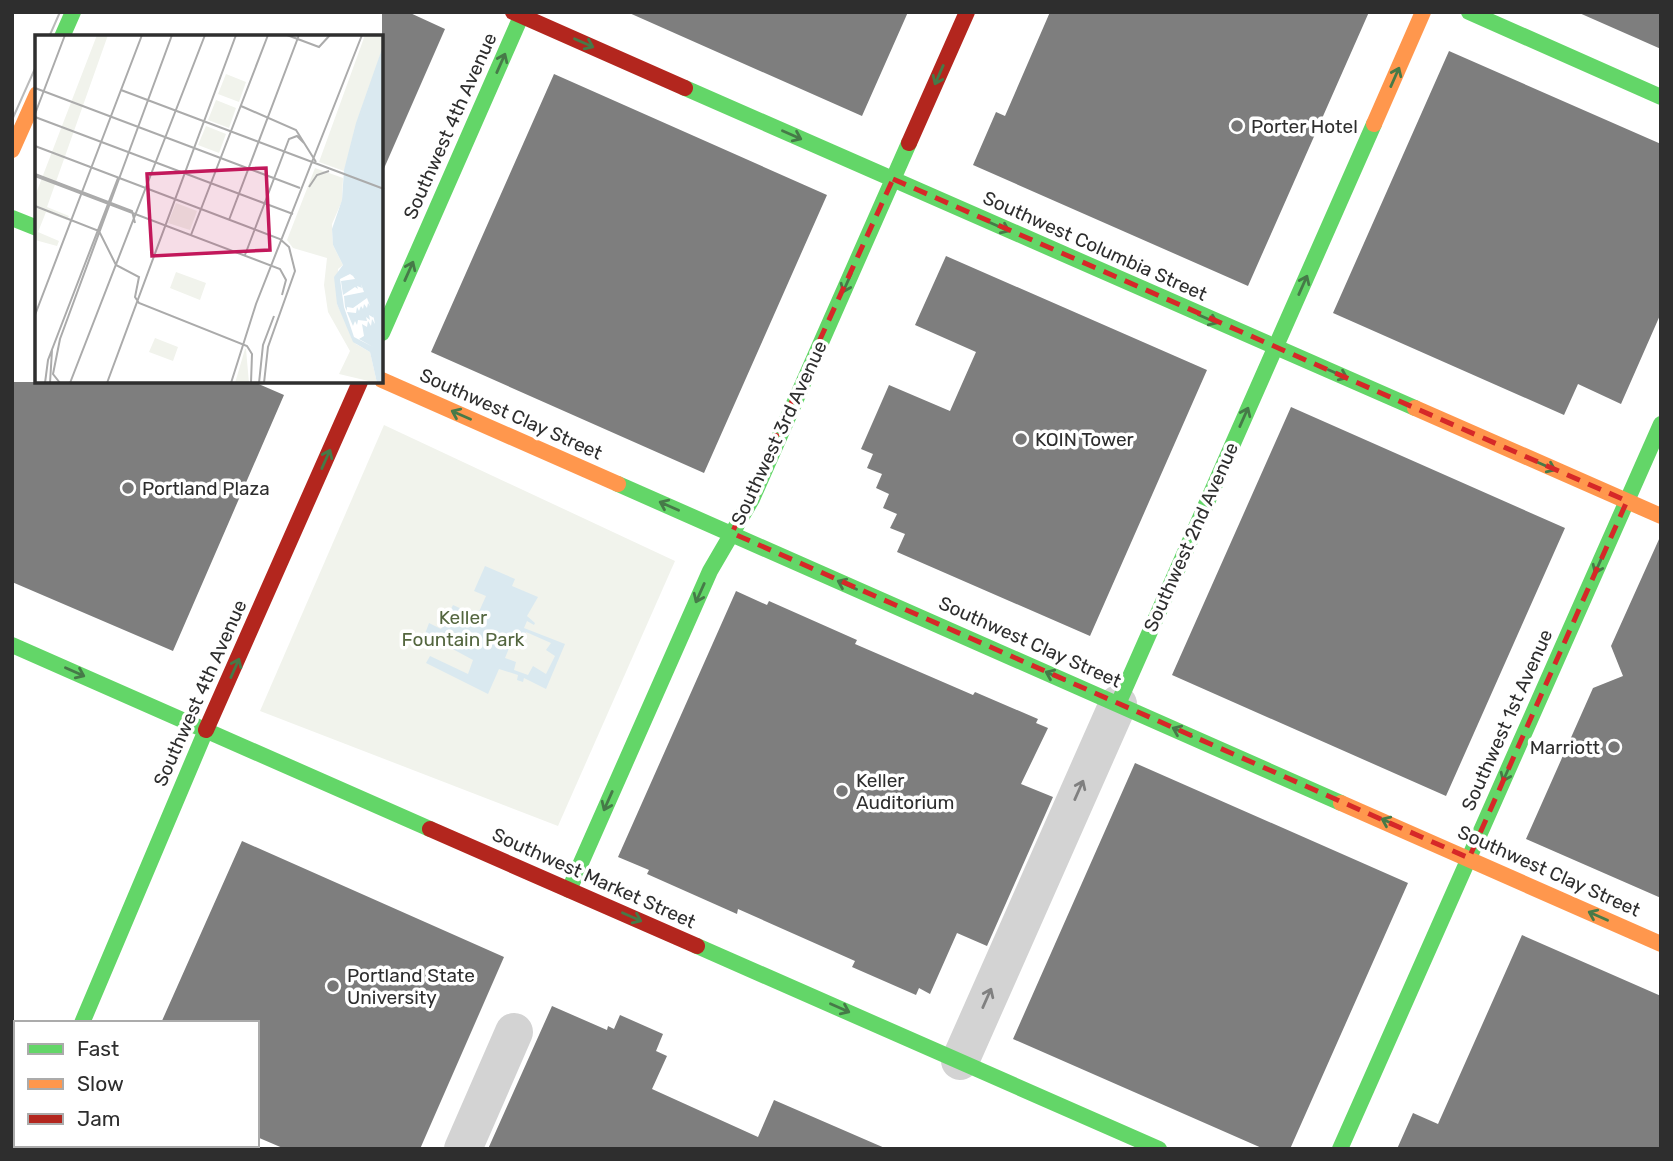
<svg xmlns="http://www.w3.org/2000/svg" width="1673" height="1161" font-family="Rubik,sans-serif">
<rect width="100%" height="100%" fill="#fff"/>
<!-- green -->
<path fill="#f1f3ec" d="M384,425L675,561L558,826L260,711Z"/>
<!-- water -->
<path fill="#dae9f0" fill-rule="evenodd" d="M485,566L515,579L512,586L538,597L527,616L535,623L534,625L527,621L524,628L565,644L546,689L524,678L523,682L517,680L518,675L499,669L488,694L426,663L430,656L468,674L473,660L425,634L429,623L441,629L453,605L477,616L486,596L474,591ZM526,632L551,643L546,650L555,656L546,674L533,666L528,675L514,670L516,662L505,658L512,641L521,644Z"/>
<!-- building -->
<path fill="#7e7e7e" d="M382,12H408L445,29L382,173Z
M627,12H908L862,116Z
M1050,12H1369L1248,286L973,165L996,112L1005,116Z
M1577,12H1661V49Z
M1449,51L1661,144V313L1621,404L1578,384L1564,415L1333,313Z
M554,74L827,195L704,473L431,352Z
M946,256L1207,370L1090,636L897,552L905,534L890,528L897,514L883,508L889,494L876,488L882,474L867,468L873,454L861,449L889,385L950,411L976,352L915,325Z
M12,382H254L284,395L173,651L12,582Z
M1291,407L1565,528L1446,796L1172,675Z
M1660,537H1661V898L1526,839L1593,688L1623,676L1611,646Z
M736,591L767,605L769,601L857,640L855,644L973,695L975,692L1038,719L1036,723L1048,728L1021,784L1053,797L987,946L957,933L930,994L919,988L916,995L852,967L855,961L738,909L737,914L647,874L649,870L618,857Z
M1135,763L1408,883L1290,1149H1264L1013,1039Z
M242,841L504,957L420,1149H285L257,1137V1023H161Z
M1522,935L1661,996V1149H1397L1413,1113L1438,1124Z
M552,1006L607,1030L608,1026L614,1029L620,1015L663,1034L656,1051L667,1056L652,1089L758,1137L774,1100L887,1149H488Z"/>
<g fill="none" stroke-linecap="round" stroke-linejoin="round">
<!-- street -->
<path stroke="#d3d3d3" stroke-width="38" d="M960,1061L1118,704
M188,1145L196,1149
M463,1149L514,1032"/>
<!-- fast -->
<path stroke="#63d668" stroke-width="16" d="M1469,12L1661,97
M62,37L73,12
M685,88L1415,408
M12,218L37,228
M382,333L523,12
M618,484L1341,803
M12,645L430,829
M1118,704L1374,124
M1469,858L1661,424
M569,890L710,571L752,499L909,143
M697,946L1159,1149
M82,1023L206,730
M1340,1149L1469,858"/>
<!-- slow -->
<path stroke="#ff974d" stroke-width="16" d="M1374,124L1423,12
M12,150L37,94
M382,380L618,484
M1415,408L1661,516
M1341,803L1661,944
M12,1068L16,1070
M27,1149L28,1145"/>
<!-- jam -->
<path stroke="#b3261e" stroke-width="16" d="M513,12L685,88
M909,143L967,12
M206,730L360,382
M430,829L697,946"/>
<!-- tram -->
<path stroke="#bababa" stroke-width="2" d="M49,37L60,12
M12,120L37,64"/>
</g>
<!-- one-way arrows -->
<defs><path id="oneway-shaft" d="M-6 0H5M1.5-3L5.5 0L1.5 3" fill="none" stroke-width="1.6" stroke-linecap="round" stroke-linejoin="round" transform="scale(1.75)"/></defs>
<g stroke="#467a48">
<use href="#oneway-shaft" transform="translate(584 43) rotate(24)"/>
<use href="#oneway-shaft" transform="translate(501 63) rotate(-66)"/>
<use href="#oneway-shaft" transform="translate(939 75) rotate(114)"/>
<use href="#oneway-shaft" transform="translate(1395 77) rotate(-66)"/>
<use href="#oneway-shaft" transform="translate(792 135) rotate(24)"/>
<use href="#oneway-shaft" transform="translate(1000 227) rotate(24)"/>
<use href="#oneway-shaft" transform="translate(409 271) rotate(-66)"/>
<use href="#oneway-shaft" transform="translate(847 283) rotate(114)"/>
<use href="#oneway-shaft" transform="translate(1303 285) rotate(-66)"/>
<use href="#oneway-shaft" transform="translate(1208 319) rotate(24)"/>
<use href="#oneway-shaft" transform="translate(1338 374) rotate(24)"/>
<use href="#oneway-shaft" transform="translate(461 415) rotate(-156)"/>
<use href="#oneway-shaft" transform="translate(1244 417) rotate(-66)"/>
<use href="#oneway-shaft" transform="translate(326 459) rotate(-66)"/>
<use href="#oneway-shaft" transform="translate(1546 466) rotate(24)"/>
<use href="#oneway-shaft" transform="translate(669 506) rotate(-156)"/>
<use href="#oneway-shaft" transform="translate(1599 564) rotate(114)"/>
<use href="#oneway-shaft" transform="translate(847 585) rotate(-156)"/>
<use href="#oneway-shaft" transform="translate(700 593) rotate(114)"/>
<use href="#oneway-shaft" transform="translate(235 668) rotate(-66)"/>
<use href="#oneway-shaft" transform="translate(75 672) rotate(24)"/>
<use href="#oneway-shaft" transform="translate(1055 676) rotate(-156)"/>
<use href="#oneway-shaft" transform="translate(1182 732) rotate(-156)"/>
<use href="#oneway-shaft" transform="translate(1507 772) rotate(114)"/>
<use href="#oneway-shaft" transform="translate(608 801) rotate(114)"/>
<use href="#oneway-shaft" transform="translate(1391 823) rotate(-156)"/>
<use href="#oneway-shaft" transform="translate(1598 916) rotate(-156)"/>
<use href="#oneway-shaft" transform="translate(632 917) rotate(24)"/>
<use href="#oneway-shaft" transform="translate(840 1008) rotate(24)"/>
</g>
<g stroke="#808080">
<use href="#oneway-shaft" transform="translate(1079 790) rotate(-66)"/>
<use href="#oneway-shaft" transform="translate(987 998) rotate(-66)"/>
</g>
<!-- marked area -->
<path fill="none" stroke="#d62828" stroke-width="5" stroke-dasharray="14 9" stroke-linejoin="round" d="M893,179L1627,501L1469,858L732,533Z"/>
<!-- markers -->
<g fill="#777" stroke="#fff" stroke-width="2.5">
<circle cx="1237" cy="126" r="7"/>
<circle cx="1021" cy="439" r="7"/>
<circle cx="128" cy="488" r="7"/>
<circle cx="1614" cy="747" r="7"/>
<circle cx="842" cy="791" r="7"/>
<circle cx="333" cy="986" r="7"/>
</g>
<g text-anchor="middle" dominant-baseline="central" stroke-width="7" stroke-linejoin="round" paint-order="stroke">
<!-- street labels -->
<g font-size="19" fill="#2e2e2e" stroke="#fff">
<text transform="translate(450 126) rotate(-66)">Southwest 4th Avenue</text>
<text transform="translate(1095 246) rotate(24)">Southwest Columbia Street</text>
<text transform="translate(511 414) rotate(24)">Southwest Clay Street</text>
<text transform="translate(779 433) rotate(-65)">Southwest 3rd Avenue</text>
<text transform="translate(1191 537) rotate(-66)">Southwest 2nd Avenue</text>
<text transform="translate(1030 642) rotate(24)">Southwest Clay Street</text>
<text transform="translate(200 693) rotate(-66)">Southwest 4th Avenue</text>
<text transform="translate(1507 720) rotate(-66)">Southwest 1st Avenue</text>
<text transform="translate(1549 871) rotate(24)">Southwest Clay Street</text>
<text transform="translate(594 878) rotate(24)">Southwest Market Street</text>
</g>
<!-- poi labels -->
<g font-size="19" fill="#2e2e2e" stroke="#fff" text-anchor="start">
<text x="1251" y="126">Porter Hotel</text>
<text x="1035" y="439">KOIN Tower</text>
<text x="142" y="488">Portland Plaza</text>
<text x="1600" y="747" text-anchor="end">Marriott</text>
<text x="856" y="780">Keller<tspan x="856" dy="22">Auditorium</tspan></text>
<text x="347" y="975">Portland State<tspan x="347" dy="22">University</tspan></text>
</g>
<!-- park labels -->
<g font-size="19" fill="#54663f" stroke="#fff">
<text x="463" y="617">Keller<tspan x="463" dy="22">Fountain Park</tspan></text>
</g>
</g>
<!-- overview -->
<g transform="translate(35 35)">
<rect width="348" height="348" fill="#fff"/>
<path d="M62,0H73L12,172L34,181L32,185L11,177L3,197L24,206L22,211L0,205V161ZM330,0H348V11L309,136L284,127ZM191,39L211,47L204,67L183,59ZM181,65L201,73L194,93L173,85ZM171,91L191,99L184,118L163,110ZM280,133L308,143L307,166L297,189L298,210L308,230L303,234L302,269L321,309L335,317L342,348L304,339L315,316L293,277L289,250L292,223L258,213L252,205ZM141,168L162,176L155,195L133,188ZM141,237L171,248L165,265L135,253ZM120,303L143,312L138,326L114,317ZM211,314L214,348H200L210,314Z" fill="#f1f3ec"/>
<path d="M348,11V348H342L335,317L318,307L302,269L299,242L308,230L298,210L297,194L307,165L309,135L321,88Z" fill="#dae9f0"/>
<path d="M315,239L318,241L320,244L306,246L308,260L320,252L323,254L322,251L327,253L326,249L329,257L309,261L310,272L312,276V272L318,273L332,263L335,271L333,268L332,273L329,269L328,274L326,271L324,276L322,272L321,278L312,277L318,291L320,286L322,290L323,285L332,286L331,282L335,285L334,280L339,283L338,279L340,289L337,284L336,291L333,286L332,292L327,289L329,301L324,304L338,312L319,302L309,272L305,244Z" fill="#fff"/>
<path fill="none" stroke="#ababab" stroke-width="2" d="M252,0L284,12L295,0M0,53L265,153M86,55L349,154M206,71L261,95L281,127M0,79L30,0M0,82L258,179M0,111L245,204L254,212L260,236L233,312L229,348M0,139L97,176L100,188M0,141L245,234L251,245L247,260M274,152L282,140L294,136M0,171L64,196L81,230L104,242L100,262L104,268L212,311L217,319L216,348M194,185L264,0M156,200L233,0M210,220L254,104L262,101L269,108M0,280L107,0M10,348L13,325L83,143M15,348L17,315M25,348L18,339L25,304L137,0M35,348L170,0M72,348L201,0M196,348L221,269L327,0M224,348L228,310L239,281"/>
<path fill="#c2185b" fill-opacity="0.15" stroke="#c2185b" stroke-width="3.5" d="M231,133L235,215L117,221L112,139Z"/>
<rect width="348" height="348" fill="none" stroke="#2e2e2e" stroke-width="3.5"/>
</g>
<!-- border -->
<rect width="1673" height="1161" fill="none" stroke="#2e2e2e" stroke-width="28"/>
<!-- legend -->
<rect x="14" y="1021" width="245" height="126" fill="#ffffff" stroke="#ababab" stroke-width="2"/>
<rect x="28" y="1044" width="35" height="10" fill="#63d668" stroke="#ababab" stroke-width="2"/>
<text x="77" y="1056" font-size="21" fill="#2e2e2e">Fast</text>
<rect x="28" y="1079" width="35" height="10" fill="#ff974d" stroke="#ababab" stroke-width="2"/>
<text x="77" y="1091" font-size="21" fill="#2e2e2e">Slow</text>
<rect x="28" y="1114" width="35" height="10" fill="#b3261e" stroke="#ababab" stroke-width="2"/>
<text x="77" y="1126" font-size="21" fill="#2e2e2e">Jam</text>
</svg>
